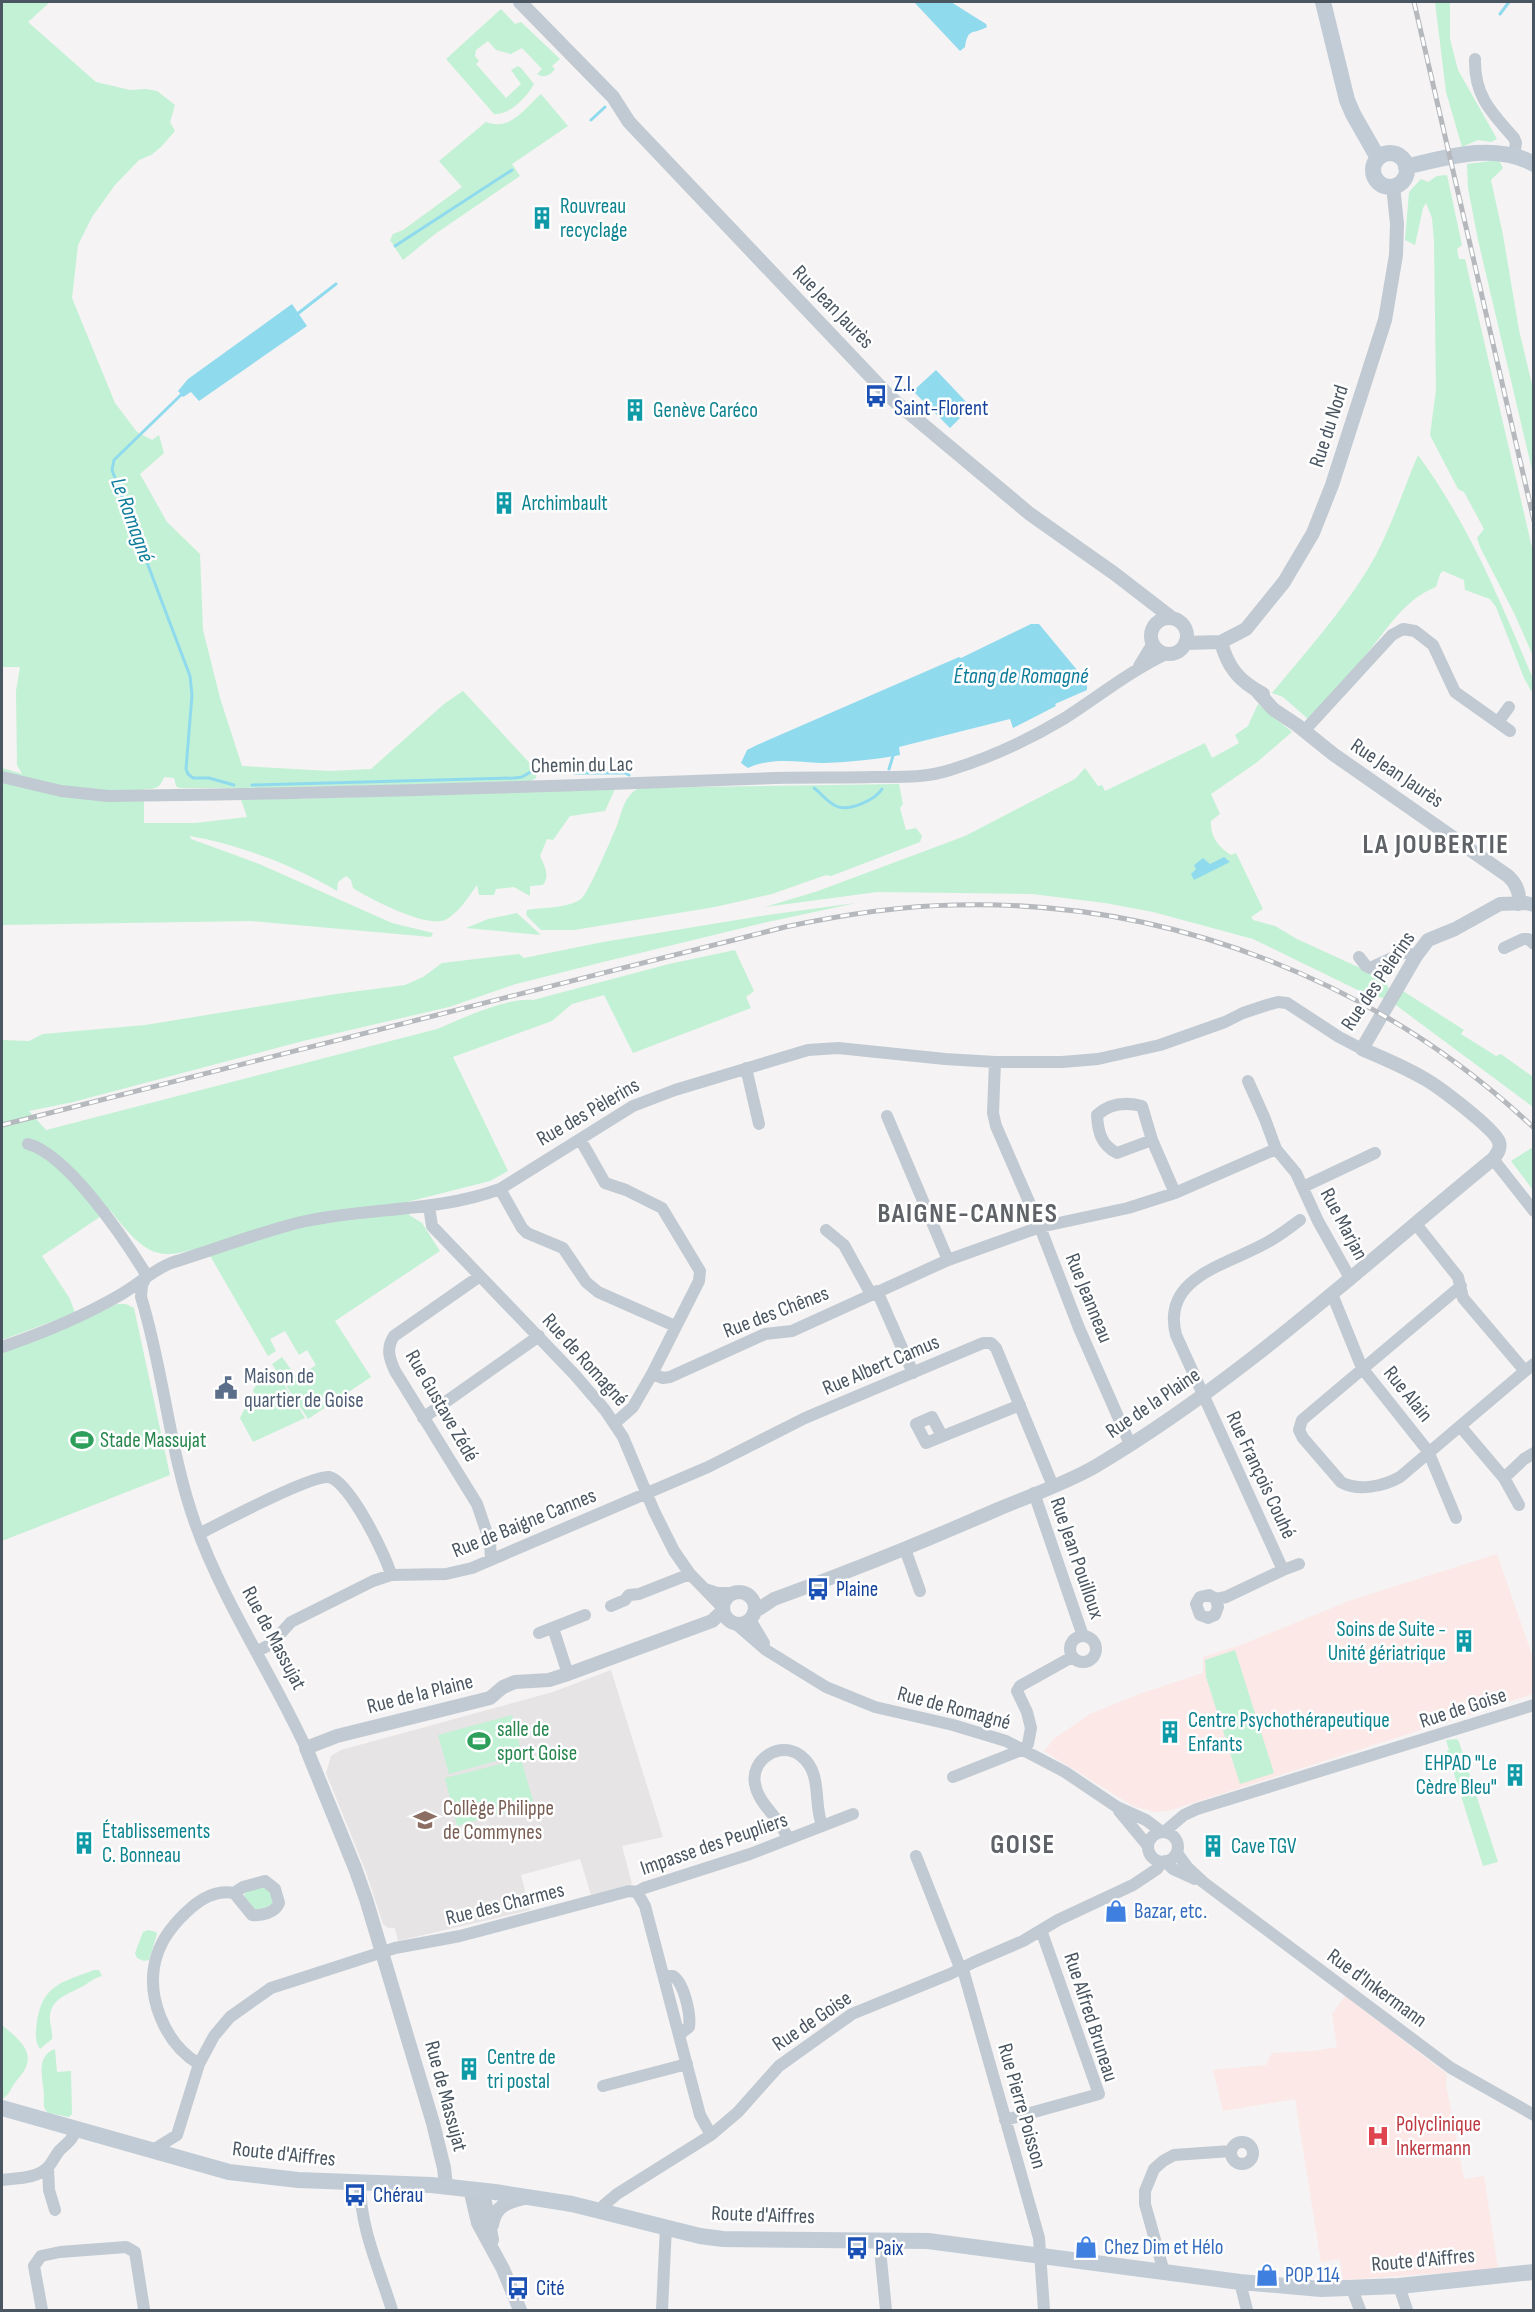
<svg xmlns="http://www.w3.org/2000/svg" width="1535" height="2312" font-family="'Sofia Sans Condensed',sans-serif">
<rect width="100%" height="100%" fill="#f5f3f3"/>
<!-- education -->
<path fill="#e6e4e5" d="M611,1670L663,1837L622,1846L632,1884L591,1895L580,1859L521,1875L530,1910L398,1941L395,1928H388L383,1924L366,1872L326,1773L331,1756L341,1750L553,1692Z"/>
<!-- medical -->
<path fill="#fce8e6" d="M1497,1554L1533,1658V1694L1168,1811L1155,1812L1133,1806L1044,1751L1055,1738L1090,1714L1142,1693L1203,1673V1657L1241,1645L1349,1601Z
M1345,1996L1447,2074L1446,2085L1464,2179L1484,2176L1498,2269L1343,2280L1340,2259L1321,2262L1295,2099L1223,2111L1213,2070L1266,2065L1272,2053L1314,2051L1337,2047L1332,2014Z"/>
<!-- green -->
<path fill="#c3f1d5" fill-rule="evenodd" d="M2,2H50L28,22L96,82L130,90L146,89L157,91L175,105L170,122L175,131L161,147L151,155L139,160L115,185L92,217L78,245L72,298L115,403L137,432L152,440L159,435L164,453L140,474L167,522L200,554L203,630L220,698L242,766L330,771L371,769L444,704L463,691L537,771L536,778L528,783L300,787L296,799L615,789L605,811L570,816L553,840L547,839L540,856C545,867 550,875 543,885L530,886V896L514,887L496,889L494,895H479L477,885C469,896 458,914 445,920C426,928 370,899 353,888L351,880L346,876L338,882L337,891C292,865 241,845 190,836L191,839L257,863L392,923L433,933L431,937L251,921L2,925V768L22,774L17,765L16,691L20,667H2ZM164,777L174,778L176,786L179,788H237L247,817L195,823H144V789C156,789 160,788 164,777Z
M1435,2H1450V39L1458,70L1497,139L1491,142L1478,140L1462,147L1446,92Z
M501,9L515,24L521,22L560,59L552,66L555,69C551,74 547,77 541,76L537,74L542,69L522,48L511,54L496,50L488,41L476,50L475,56L479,61L476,64L506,98L521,84L511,70L518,66L521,68L534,84C527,97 510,115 494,114L446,59Z
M541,94L568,126L512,164L520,176L435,234L403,260L390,240L393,234L403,230L462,187L439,161L486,122C511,131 523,110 541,94Z
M1499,160L1503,168L1491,180L1503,235L1519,330L1533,389V474L1478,240L1468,188L1467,164Z
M1447,175L1462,245L1457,249L1459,259H1465L1533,552V656L1515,615L1480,547L1477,538L1484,529L1464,492L1458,489L1430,435L1436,390L1434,242L1432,218L1426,203L1423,208L1415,245L1405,240L1409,192L1421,179L1428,182L1437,176Z
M1418,455C1468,523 1501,602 1533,679V694L1524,678L1496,607L1490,599L1465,590L1464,580L1443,571L1440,574L1436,587C1401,600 1383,637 1358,664C1342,683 1325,701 1308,719L1283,697L1272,693C1305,653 1341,613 1368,569C1389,534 1402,493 1418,455Z
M1258,704L1292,732L1256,763L1211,794L1220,814L1211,821C1210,836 1218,847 1231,855L1236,853L1263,909L1251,917L1253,920L1275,926L1297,939L1369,972L1388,966L1389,968L1384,978L1389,989L1384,998L1368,995L1253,939L1153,912L1105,903L1032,894L877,892L765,907L818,891L965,836L1075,779L1085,768L1098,786L1102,785L1105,791L1205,743L1212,758L1239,743L1235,735L1248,726Z
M899,784L903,804L900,808L906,830L916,828L922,836L920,842L831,876L826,875L772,894L715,907L574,930H541L526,915L527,910C543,907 569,909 582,898C589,892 613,835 618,823C622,810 625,795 639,788Z
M856,903L763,923L603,962L516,984L449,1007L303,1041L73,1102L29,1111L46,1130L437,1029C461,1019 507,997 533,1000L669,964L735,950L754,991L746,997L751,1008L633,1053L604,995L572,1004L552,1021L453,1057L508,1171L490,1181L407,1202L409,1215L422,1223L440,1251L335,1321L371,1377L308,1419L272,1364L282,1357L297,1378L316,1365L307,1350L299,1355L285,1331L270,1339L276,1351L268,1356L205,1247C193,1249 180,1254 168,1254C143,1255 124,1227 110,1210L42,1256L70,1299L75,1313L2,1340V1040L29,1041L43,1034L145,1025L336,994L405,985L423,977L442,963L519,954L524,958L603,942L761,916Z
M517,913L541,935L466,928L488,919Z
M1403,991L1464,1030L1461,1034L1496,1056L1501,1054L1533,1077V1107L1393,1003Z
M1533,1147H1534L1533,1190L1511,1161Z
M117,1304H126L134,1308L170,1475L2,1541V1351L63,1329Z
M268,1378L276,1381L280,1378L305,1418L253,1442L240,1418L248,1402L256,1398L253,1390L258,1382L265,1384Z
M1235,1650L1274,1773L1240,1784L1206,1677L1205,1660Z
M512,1715L522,1754L449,1774L438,1735Z
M1457,1739L1459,1742L1498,1862L1483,1866L1447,1751L1449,1750L1446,1740Z
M521,1759L534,1804L457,1826L445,1778Z
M268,1886L274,1899L272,1904L260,1910L251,1909L244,1895L246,1890Z
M148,1930L156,1932L157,1934L149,1960L144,1961L137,1958L135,1953L143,1932Z
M94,1970H99L102,1976C94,1978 91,1981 85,1985C72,1993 53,1996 50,2015C49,2023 53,2031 52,2039L40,2049C34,2040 36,2032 37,2021C43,1984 63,1982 94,1970Z
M2,2025C22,2042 40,2055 17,2080C11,2087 10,2095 2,2099Z
M55,2049L57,2072L71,2071L72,2114L69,2117L48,2113C42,2107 44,2103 44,2095C43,2079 35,2056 55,2049Z"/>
<!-- water -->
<path fill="#90daee" d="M914,2H951L986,24L987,27C973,35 968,27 965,47L960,51Z
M292,304L307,326L199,401L191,392L183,397L178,391L188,379Z
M936,370L971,407L950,428L913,391Z
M1031,624H1039L1087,682V690L1055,704L1056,706L1013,728L1010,719L899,747L900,755C879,759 842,763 821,763C797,762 771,757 748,768L741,763L747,750L757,745L959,657L961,658Z
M1224,857L1230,862L1194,880L1191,874L1196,869L1194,865L1203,858L1210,864Z"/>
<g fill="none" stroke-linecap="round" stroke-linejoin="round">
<!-- stream -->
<path stroke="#90daee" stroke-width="3" d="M1500,14L1509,2
M591,120L605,107
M395,246L512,170
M296,315L336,284
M184,392L114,460L112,470L190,676L192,695L186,769L188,774L193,778H209L234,785
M559,763L574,773H625L629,775
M889,769L893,756
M252,785L514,778L522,777L534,770
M814,788C821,793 827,802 836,806C849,812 875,800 882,789"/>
<!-- minor -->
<path stroke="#c1cad2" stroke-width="12" d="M1475,59C1474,96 1492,113 1514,138L1516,143L1514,155
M1139,666L1153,643
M1498,722L1509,707
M1304,731L1392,635L1403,629L1415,631L1433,645L1455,692L1510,731
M2,777L61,791L108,796C321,794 535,787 748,779C790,777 832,778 874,777C900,777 926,778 950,770C989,758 1030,739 1065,718C1099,696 1130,671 1166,654
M1504,948L1523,939H1528L1534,944
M1359,957L1366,966L1370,968L1403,953H1407L1416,956
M995,1062L993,1113L996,1126L1040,1227L1079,1328L1130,1444
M746,1068L759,1124
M887,1116L948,1260
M580,1139L605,1183L626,1190L662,1208L700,1271L699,1281L652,1374
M1152,1140L1117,1153C1101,1145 1098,1132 1097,1115C1110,1103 1126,1102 1142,1106L1152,1140L1175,1193
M28,1144C67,1154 123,1237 144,1271L146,1277L142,1285L141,1297C164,1371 169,1450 195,1523C223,1602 271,1672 306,1748
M1276,1149L1296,1173L1318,1221L1350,1278
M1493,1159L1534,1211
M1303,1187L1375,1153
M500,1189L522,1228L527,1233L563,1248L586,1282L598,1292L675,1326
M429,1206L432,1226L575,1375L605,1410L623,1437L654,1511L674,1551L690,1574L723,1608
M1415,1223L1458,1277L1463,1298L1525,1371L1534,1364
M826,1230L844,1245L871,1294
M480,1276L394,1336C386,1348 389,1358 395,1371L477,1504L490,1542L491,1560
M1461,1286L1302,1420L1299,1430L1303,1438L1341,1482C1358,1492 1384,1486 1400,1477L1525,1371
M877,1291L913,1373
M1332,1294L1362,1368L1428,1451L1456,1518
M2,1347C43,1333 82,1317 120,1295C138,1285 151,1271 171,1263C213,1250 255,1234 297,1223C364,1207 435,1213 500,1189L633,1106L675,1090L808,1050L838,1048L945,1059L995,1062H1062L1098,1059L1160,1045L1225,1022L1243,1013L1267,1005L1278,1002L1287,1003L1339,1037L1362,1049
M423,1418L539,1336
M615,1423L633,1407L652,1374L663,1378L670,1377L765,1334L792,1331L948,1260L1040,1227L1128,1208L1175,1193L1276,1149L1265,1119L1248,1081
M1460,1426L1504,1478L1524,1459L1534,1453
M942,1436L932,1417L916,1424L926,1443L1020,1405
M1504,1478L1519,1505
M1034,1493L1083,1636
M199,1534C220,1523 311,1475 329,1477C349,1481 386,1555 391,1575
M905,1549L920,1591
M1283,1570L1299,1564
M705,1589L717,1593H732
M1216,1599L1218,1607L1215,1615L1208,1618L1200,1615L1196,1604L1200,1597L1209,1595L1216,1599L1226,1597L1283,1570L1176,1335C1161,1277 1227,1265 1266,1243C1278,1237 1289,1228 1300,1220
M611,1606L625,1600L629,1595L639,1594L690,1574
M752,1617V1623L764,1643
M736,1624L766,1650L826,1687L875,1707L953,1725L1006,1741L1065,1772L1117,1807L1146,1820L1162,1832
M553,1628L568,1674
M539,1633L585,1615
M1070 1649a13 13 0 1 1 26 0a13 13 0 1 1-26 0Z
M256,1652L271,1644L291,1622L373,1581L391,1575L446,1574L472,1568L708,1467L805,1418L983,1343H991L996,1348L1053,1486
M953,1777L1024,1749L1028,1744L1031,1728L1027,1712L1017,1691L1020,1686L1072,1657
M1119,1811L1148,1846
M1164,1832L1184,1815L1197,1809L1534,1705
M1148 1847a15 15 0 1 1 30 0a15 15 0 1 1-30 0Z
M788,1839C781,1818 759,1806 755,1784C750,1759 781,1740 801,1756C823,1773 813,1803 822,1825
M1177,1853L1188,1868L1203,1882L1451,2068L1534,2115
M916,1856L959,1965L964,1973L1039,2238L1044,2310
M1165,1861L1173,1869L1195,1879
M665,1976H673C684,1983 691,2014 689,2027L680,2034
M199,2064C165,2044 144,1995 157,1955C163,1936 177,1920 192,1907C204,1897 218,1890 234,1893L252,1915C261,1916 275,1913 279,1903L275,1889L265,1881L243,1887L234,1893
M603,2086L687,2064
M1005,2120L1099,2094L1041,1930
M711,2135L700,2115L645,1906L637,1892L644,1888L750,1854L853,1814
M1231 2153a11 11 0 1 1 22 0a11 11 0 1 1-22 0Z
M153,2150L177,2135L199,2064L214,2036L230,2017L271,1988L395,1948L460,1936L629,1891L637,1892
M48,2167L49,2190L55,2210
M2,2180C16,2178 37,2179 48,2167C52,2163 55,2156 59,2151C66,2144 74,2139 76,2128
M360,2183C360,2228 379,2268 392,2310
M601,2211L604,2205L617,2194L711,2135L738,2112L779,2066L852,2014L950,1974L974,1962L1023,1941L1058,1920L1133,1885L1157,1869L1162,1862
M879,2239L886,2310
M1162,2271V2265L1145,2204V2191L1154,2169L1163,2161L1174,2155L1231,2151
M1240,2282L1247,2310
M1399,2286L1407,2310
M1352,2289L1360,2310
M42,2310L34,2266L41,2256L60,2252L126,2247L135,2252L144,2309
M662,2310L666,2227"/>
<!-- tertiary -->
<path stroke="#c1cad2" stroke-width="14" d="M520,2L613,97L629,122L891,398L1030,514L1115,574L1172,618
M1151 636a18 18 0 1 1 36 0a18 18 0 1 1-36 0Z
M1221,642C1228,668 1239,681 1263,694
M1185,643L1221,642L1246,629L1284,582L1313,533L1332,485L1385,320L1396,255L1397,224L1393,186
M1257,691L1273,709L1297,725L1333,754L1508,876C1516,883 1521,894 1518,904
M723 1608a16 16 0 1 1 32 0a16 16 0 1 1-32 0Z
M754,1612L774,1599C849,1572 923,1542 996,1510C1029,1496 1065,1484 1096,1466C1241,1380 1363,1265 1493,1159C1497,1154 1501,1149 1499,1142C1495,1129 1439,1087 1425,1079C1405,1067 1383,1058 1362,1049L1416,956L1428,940L1455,929L1500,904L1526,903L1534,905
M446,2186L444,2168L433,2123L366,1899L355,1868L306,1748L337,1736L490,1698L503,1687L515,1682L549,1680L568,1674L712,1621L723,1611
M470,2189L478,2223L503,2269L520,2310
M478,2190L485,2202L492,2240
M492,2225C495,2206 507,2202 524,2198"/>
<!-- secondary -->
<path stroke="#c1cbd6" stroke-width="16" d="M1323,2L1347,100L1353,114L1378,158
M1373 170a17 17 0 1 1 34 0a17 17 0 1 1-34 0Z
M1406,167C1447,157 1495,142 1534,164
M2,2108L229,2172L298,2180L431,2185L495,2192L572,2204L700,2236L723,2239L928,2241L1240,2282L1321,2289L1399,2286L1534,2272"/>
<!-- rail casing -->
<g stroke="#b5b8bd" stroke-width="5">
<path id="rail" d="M1414,2L1534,521
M2,1125L785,927C841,915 898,906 955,905C1168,899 1380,982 1534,1128"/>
</g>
<!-- rail -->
<use href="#rail" stroke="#fff" stroke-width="3" stroke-dasharray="9" stroke-linecap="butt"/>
</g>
<!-- icons -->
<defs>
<g id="building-bare" transform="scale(1.8)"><path d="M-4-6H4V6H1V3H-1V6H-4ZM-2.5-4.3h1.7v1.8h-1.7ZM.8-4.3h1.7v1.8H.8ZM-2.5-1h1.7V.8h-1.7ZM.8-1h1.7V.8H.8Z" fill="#0f9aa8" stroke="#fff" stroke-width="2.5" paint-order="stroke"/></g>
<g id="bus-bare" transform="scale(1.8)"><path d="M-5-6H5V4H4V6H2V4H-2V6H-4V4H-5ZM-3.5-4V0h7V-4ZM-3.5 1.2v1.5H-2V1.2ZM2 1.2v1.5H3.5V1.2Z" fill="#1a4fb4" stroke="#fff" stroke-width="2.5" paint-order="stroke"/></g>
<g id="civic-bare" transform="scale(1.8)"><path d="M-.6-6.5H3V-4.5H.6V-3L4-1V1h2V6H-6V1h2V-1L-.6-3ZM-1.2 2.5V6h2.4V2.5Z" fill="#5c6f8a" stroke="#fff" stroke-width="2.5" paint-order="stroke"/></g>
<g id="stadium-bare" transform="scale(1.8)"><path d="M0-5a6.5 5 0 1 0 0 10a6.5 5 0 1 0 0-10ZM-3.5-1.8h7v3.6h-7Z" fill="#2e9e5b" stroke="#fff" stroke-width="2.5" paint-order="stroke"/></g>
<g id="school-bare" transform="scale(1.8)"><path d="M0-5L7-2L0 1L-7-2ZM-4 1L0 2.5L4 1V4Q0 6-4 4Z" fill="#8d6e63" stroke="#fff" stroke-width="2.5" paint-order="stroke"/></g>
<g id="shop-bare" transform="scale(1.8)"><path d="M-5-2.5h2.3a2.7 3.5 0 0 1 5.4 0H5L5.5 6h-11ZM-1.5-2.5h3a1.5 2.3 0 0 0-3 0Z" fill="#3f7fe0" stroke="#fff" stroke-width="2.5" paint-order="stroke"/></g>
<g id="hospital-bare" transform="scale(1.8)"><path d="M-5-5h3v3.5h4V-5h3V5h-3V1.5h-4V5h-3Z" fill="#e0444e" stroke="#fff" stroke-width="2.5" paint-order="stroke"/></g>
</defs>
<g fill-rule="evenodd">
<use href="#building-bare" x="542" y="218"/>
<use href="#bus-bare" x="876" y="396"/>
<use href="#building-bare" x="635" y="410"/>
<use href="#building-bare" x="504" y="503"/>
<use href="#civic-bare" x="226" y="1388"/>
<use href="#stadium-bare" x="82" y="1440"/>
<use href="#bus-bare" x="818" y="1589"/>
<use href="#building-bare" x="1464" y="1641"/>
<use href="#building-bare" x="1170" y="1732"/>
<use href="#stadium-bare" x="479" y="1741"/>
<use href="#building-bare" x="1515" y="1775"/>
<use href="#school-bare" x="425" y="1820"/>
<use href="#building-bare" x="84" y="1843"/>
<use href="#building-bare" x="1213" y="1846"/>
<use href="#shop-bare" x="1116" y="1911"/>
<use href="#building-bare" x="469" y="2069"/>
<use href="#hospital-bare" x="1378" y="2136"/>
<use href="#bus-bare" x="355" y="2195"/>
<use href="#shop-bare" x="1086" y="2247"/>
<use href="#bus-bare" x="857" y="2248"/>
<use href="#shop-bare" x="1267" y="2275"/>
<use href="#bus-bare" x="518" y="2288"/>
</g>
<g text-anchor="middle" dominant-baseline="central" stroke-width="5" stroke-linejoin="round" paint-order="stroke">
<!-- culture labels -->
<g font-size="21" fill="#0d838f" stroke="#fff" text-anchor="start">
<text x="560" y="206">Rouvreau<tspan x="560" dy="24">recyclage</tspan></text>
<text x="653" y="410">Genève Caréco</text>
<text x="522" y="503">Archimbault</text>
<text x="1446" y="1629" text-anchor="end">Soins de Suite -<tspan x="1446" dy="24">Unité gériatrique</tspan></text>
<text x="1188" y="1720">Centre Psychothérapeutique<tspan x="1188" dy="24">Enfants</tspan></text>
<text x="1497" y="1763" text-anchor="end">EHPAD "Le<tspan x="1497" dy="24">Cèdre Bleu"</tspan></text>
<text x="102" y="1831">Établissements<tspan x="102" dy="24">C. Bonneau</tspan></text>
<text x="1231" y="1846">Cave TGV</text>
<text x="487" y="2057">Centre de<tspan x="487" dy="24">tri postal</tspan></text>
</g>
<!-- street labels -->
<g font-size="21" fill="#4a5661" stroke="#fff">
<text transform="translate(833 307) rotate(46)">Rue Jean Jaurès</text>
<text transform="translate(1329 426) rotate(-72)">Rue du Nord</text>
<text transform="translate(582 765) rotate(-1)">Chemin du Lac</text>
<text transform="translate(1397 773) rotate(34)">Rue Jean Jaurès</text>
<text transform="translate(1378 981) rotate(-56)">Rue des Pèlerins</text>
<text transform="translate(588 1112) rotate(-30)">Rue des Pèlerins</text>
<text transform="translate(1344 1224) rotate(62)">Rue Marjan</text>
<text transform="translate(1089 1298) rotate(68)">Rue Jeanneau</text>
<text transform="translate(776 1312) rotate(-21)">Rue des Chênes</text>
<text transform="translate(585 1360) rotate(48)">Rue de Romagné</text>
<text transform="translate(881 1365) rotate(-23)">Rue Albert Camus</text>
<text transform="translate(1408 1394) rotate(51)">Rue Alain</text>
<text transform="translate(1153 1403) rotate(-34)">Rue de la Plaine</text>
<text transform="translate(442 1406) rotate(60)">Rue Gustave Zédé</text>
<text transform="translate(1261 1475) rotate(65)">Rue François Couhé</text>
<text transform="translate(524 1523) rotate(-22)">Rue de Baigne Cannes</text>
<text transform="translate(1077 1558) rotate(71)">Rue Jean Pouilloux</text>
<text transform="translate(274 1638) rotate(62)">Rue de Massujat</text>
<text transform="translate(420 1694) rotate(-14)">Rue de la Plaine</text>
<text transform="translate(954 1708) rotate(15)">Rue de Romagné</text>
<text transform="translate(1463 1708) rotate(-18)">Rue de Goise</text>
<text transform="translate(714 1844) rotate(-19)">Impasse des Peupliers</text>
<text transform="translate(505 1904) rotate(-14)">Rue des Charmes</text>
<text transform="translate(1377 1988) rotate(36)">Rue d'Inkermann</text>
<text transform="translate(1091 2017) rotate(72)">Rue Alfred Bruneau</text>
<text transform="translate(812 2021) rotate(-34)">Rue de Goise</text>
<text transform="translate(446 2096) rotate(75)">Rue de Massujat</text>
<text transform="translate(1022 2106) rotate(74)">Rue Pierre Poisson</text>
<text transform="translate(284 2154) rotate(6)">Route d'Aiffres</text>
<text transform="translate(763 2215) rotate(2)">Route d'Aiffres</text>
<text transform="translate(1423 2260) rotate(-5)">Route d'Aiffres</text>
</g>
<!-- transit labels -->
<g font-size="21" fill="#164399" stroke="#fff" text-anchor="start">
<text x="894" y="384">Z.I.<tspan x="894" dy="24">Saint-Florent</tspan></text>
<text x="836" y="1589">Plaine</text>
<text x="373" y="2195">Chérau</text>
<text x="875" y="2248">Paix</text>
<text x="536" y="2288">Cité</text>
</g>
<!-- service labels -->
<g font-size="21" fill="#4e5e75" stroke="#fff" text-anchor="start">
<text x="244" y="1376">Maison de<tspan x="244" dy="24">quartier de Goise</tspan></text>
</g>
<!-- leisure labels -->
<g font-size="21" fill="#27864d" stroke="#fff" text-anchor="start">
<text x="100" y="1440">Stade Massujat</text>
<text x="497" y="1729">salle de<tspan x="497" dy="24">sport Goise</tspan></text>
</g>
<!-- education labels -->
<g font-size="21" fill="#785e54" stroke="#fff" text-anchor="start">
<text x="443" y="1808">Collège Philippe<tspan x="443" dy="24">de Commynes</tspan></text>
</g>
<!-- shop labels -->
<g font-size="21" fill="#366cbe" stroke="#fff" text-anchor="start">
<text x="1134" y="1911">Bazar, etc.</text>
<text x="1104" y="2247">Chez Dim et Hélo</text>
<text x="1285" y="2275">POP 114</text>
</g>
<!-- health labels -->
<g font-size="21" fill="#be3a42" stroke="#fff" text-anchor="start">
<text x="1396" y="2124">Polyclinique<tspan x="1396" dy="24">Inkermann</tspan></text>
</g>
<!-- water labels -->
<g font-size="22" font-style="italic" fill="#0c7c9b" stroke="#fff">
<text transform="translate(132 520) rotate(70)">Le Romagné</text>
<text x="1021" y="676">Étang de Romagné</text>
</g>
<!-- district labels -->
<g font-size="27" font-weight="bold" letter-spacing="1.5" fill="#5f6368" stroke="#fff">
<text x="1436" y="845">LA JOUBERTIE</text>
<text x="968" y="1214">BAIGNE-CANNES</text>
<text x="1023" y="1845">GOISE</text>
</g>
</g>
<!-- border -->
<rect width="1535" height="2312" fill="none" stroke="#4a5661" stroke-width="6"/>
</svg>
